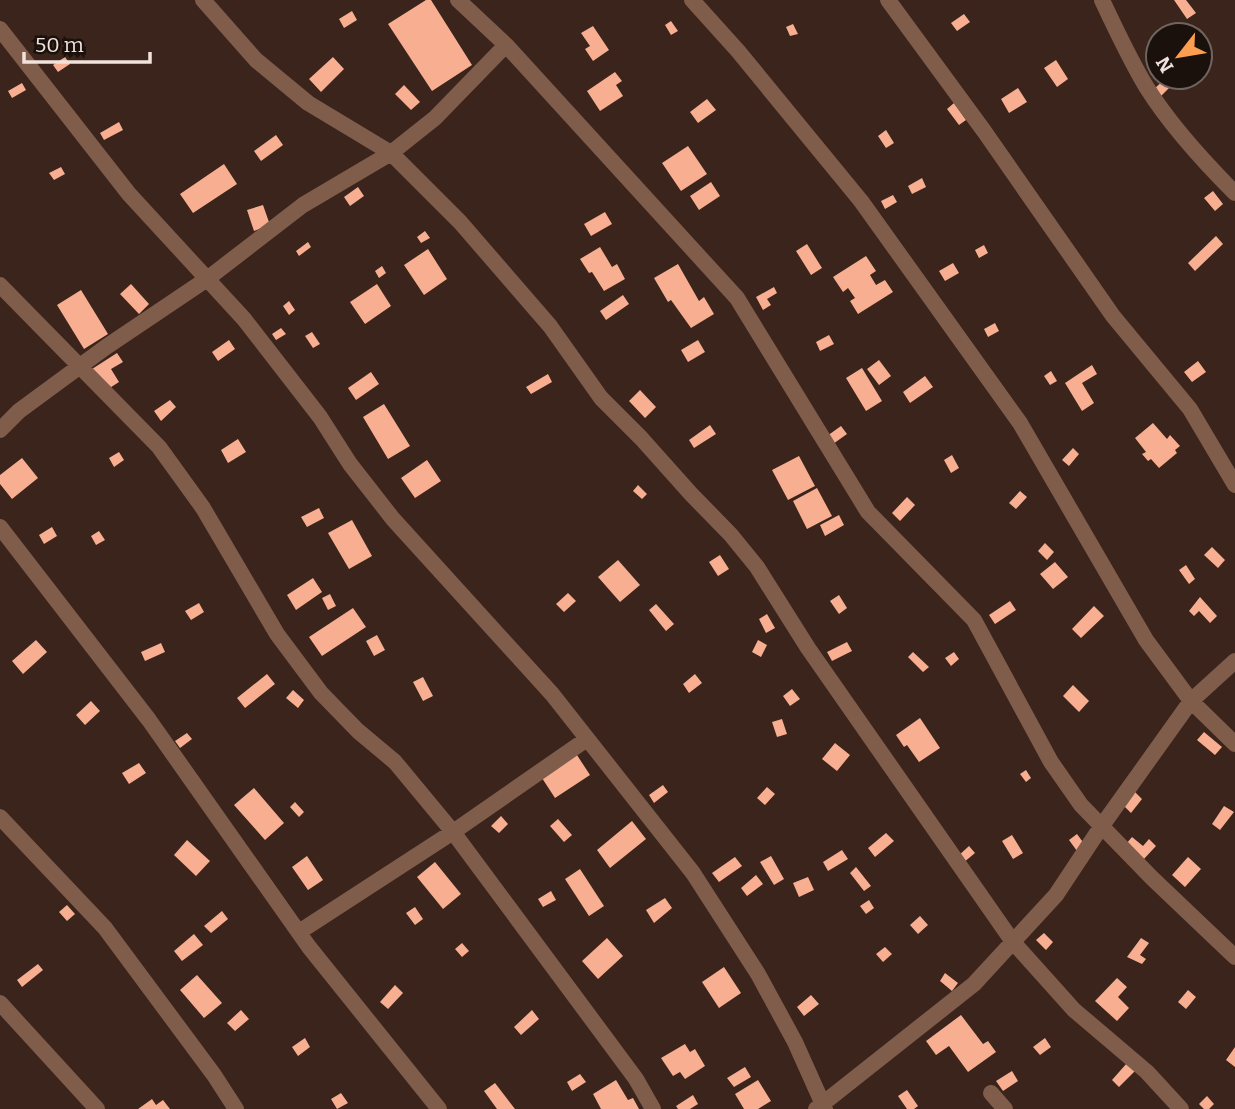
<svg xmlns="http://www.w3.org/2000/svg" width="1235" height="1109" font-family="Bitter,serif">
<rect width="100%" height="100%" fill="#3a241b"/>
<!-- building -->
<path fill="#f8ae91" d="M426,0H431L472,65L432,91L388,24Z
M1174,0H1186L1196,13L1187,19Z
M352,11L357,20L344,28L339,19Z
M964,14L970,22L957,31L951,23Z
M671,21L678,31L671,35L665,25Z
M793,24L798,34L790,36L786,27Z
M593,26L609,50L593,61L585,49L590,46L581,33Z
M65,57L70,64L58,72L53,65Z
M333,57L344,69L321,92L309,79Z
M1056,60L1068,79L1057,87L1044,68Z
M615,72L622,81L616,85L623,96L600,111L587,91Z
M1167,77L1175,82L1160,97L1153,90Z
M22,83L26,90L12,98L8,91Z
M404,85L420,102L411,110L395,94Z
M1018,88L1027,102L1009,113L1001,99Z
M707,99L716,110L698,123L690,112Z
M954,103L966,120L959,125L947,109Z
M119,122L123,130L104,140L100,133Z
M886,130L894,143L886,148L878,136Z
M276,135L283,145L261,161L254,151Z
M688,146L707,174L681,191L662,163Z
M224,164L237,184L193,213L180,194Z
M61,167L65,174L54,180L49,173Z
M922,178L926,187L912,194L908,186Z
M711,182L720,196L699,210L690,196Z
M358,187L364,196L350,206L344,197Z
M1213,191L1223,204L1215,211L1204,198Z
M893,195L897,202L885,209L881,201Z
M263,205L270,225L254,231L247,210Z
M605,212L612,224L591,236L584,224Z
M425,231L430,238L421,243L417,237Z
M1216,236L1223,244L1195,271L1188,263Z
M308,242L311,247L299,256L296,251Z
M807,244L822,268L811,275L796,251Z
M984,245L988,253L979,258L975,250Z
M600,247L612,267L617,264L625,279L604,291L592,272L589,273L580,259Z
M428,249L447,279L424,295L404,265Z
M866,256L876,271L870,275L876,285L885,280L893,292L858,314L850,301L855,298L848,288L843,292L833,277Z
M953,263L959,273L945,281L939,271Z
M678,264L699,301L704,297L714,314L691,328L671,300L668,302L654,278Z
M382,266L386,273L379,278L375,271Z
M131,284L149,304L139,314L120,294Z
M377,284L391,306L365,324L350,302Z
M774,287L777,293L767,299L771,305L763,310L756,297Z
M81,290L108,334L84,349L57,305Z
M623,295L629,304L606,320L600,311Z
M289,301L295,310L289,315L283,306Z
M995,323L999,331L988,337L984,329Z
M281,328L286,334L276,340L272,334Z
M312,332L320,344L313,348L305,336Z
M829,335L834,344L820,351L816,342Z
M229,340L235,349L218,361L212,352Z
M698,340L705,352L688,362L681,350Z
M117,353L123,362L111,369L119,382L105,391L92,369Z
M879,360L891,376L879,385L867,369Z
M1198,361L1206,372L1192,382L1184,372Z
M1092,365L1097,374L1082,383L1094,403L1082,411L1065,383Z
M862,368L882,401L866,411L846,378Z
M1051,371L1057,381L1050,385L1044,376Z
M371,372L379,384L356,400L348,388Z
M548,374L552,382L531,394L526,387Z
M925,376L933,387L910,403L903,392Z
M640,390L656,407L645,418L629,401Z
M170,400L176,407L161,421L154,411Z
M384,404L410,446L388,459L363,417Z
M1153,423L1167,439L1170,435L1180,446L1175,450L1177,453L1159,468L1151,459L1148,461L1142,454L1146,452L1135,438Z
M710,425L716,434L694,448L689,440Z
M841,426L847,434L833,444L827,436Z
M238,439L246,452L228,463L221,450Z
M1073,448L1079,454L1069,466L1062,460Z
M119,452L124,460L114,467L109,458Z
M952,455L959,468L951,473L944,460Z
M799,456L815,486L788,500L772,470Z
M22,458L38,478L12,499L0,484V475Z
M427,460L441,481L415,498L401,478Z
M638,485L647,494L642,499L633,491Z
M817,488L832,516L807,529L793,501Z
M1020,491L1027,497L1016,509L1009,503Z
M907,497L915,505L900,521L892,513Z
M319,508L324,518L307,527L301,517Z
M839,515L844,525L825,536L820,525Z
M352,520L372,556L349,569L328,533Z
M52,527L57,536L44,544L39,535Z
M99,531L105,540L96,545L91,536Z
M1045,543L1054,552L1047,560L1038,551Z
M1212,547L1225,560L1218,568L1204,555Z
M720,555L729,569L718,576L709,562Z
M618,560L640,585L620,602L598,577Z
M1055,562L1068,577L1053,589L1040,574Z
M1186,565L1195,579L1189,584L1179,570Z
M313,578L322,592L296,610L287,595Z
M568,593L576,601L564,612L556,604Z
M330,594L336,606L328,610L322,598Z
M839,595L847,608L839,614L830,601Z
M1200,597L1217,616L1210,623L1199,611L1194,616L1189,611Z
M1010,601L1016,610L995,624L989,615Z
M199,603L204,612L191,620L185,611Z
M656,604L674,624L666,631L649,610Z
M1094,606L1104,616L1081,638L1072,629Z
M353,608L366,627L322,656L309,637Z
M767,614L775,628L766,633L759,619Z
M377,635L385,650L374,656L366,641Z
M36,640L47,652L23,674L12,661Z
M758,640L767,645L761,657L752,652Z
M847,642L852,651L832,661L827,652Z
M161,643L165,652L145,661L141,652Z
M913,652L929,667L923,672L908,657Z
M954,652L959,659L951,666L945,658Z
M267,674L275,684L245,708L237,698Z
M695,674L702,683L689,693L683,684Z
M423,677L433,696L423,701L413,682Z
M1073,685L1089,701L1079,712L1063,696Z
M792,689L800,699L790,706L783,696Z
M293,690L304,700L298,708L286,698Z
M91,701L100,711L85,725L76,715Z
M920,718L940,748L919,762L907,745L904,747L896,735Z
M782,719L787,734L777,737L772,722Z
M1204,732L1222,747L1215,755L1197,740Z
M187,733L192,739L180,748L175,741Z
M835,743L850,755L837,771L822,759Z
M575,752L590,775L555,798L540,775Z
M139,763L146,773L129,784L122,773Z
M1026,770L1031,778L1026,782L1020,774Z
M663,785L668,792L654,803L649,795Z
M767,787L775,794L765,805L757,798Z
M254,788L284,823L265,840L234,805Z
M1135,792L1142,799L1131,813L1123,805Z
M295,802L304,812L299,817L290,807Z
M1224,806L1234,812L1220,830L1212,824Z
M501,816L508,824L499,833L491,826Z
M558,819L572,835L564,842L550,826Z
M632,821L646,839L610,868L597,850Z
M886,833L894,841L875,857L868,848Z
M1077,834L1085,845L1077,851L1069,840Z
M1012,835L1023,853L1013,859L1002,841Z
M1132,837L1143,846L1149,839L1156,846L1143,860L1126,844Z
M187,840L210,861L196,876L174,855Z
M969,846L975,853L963,863L957,857Z
M842,850L848,859L828,871L823,862Z
M307,856L323,880L308,890L292,867Z
M771,856L784,879L774,885L760,862Z
M735,857L742,866L719,882L712,873Z
M1188,857L1201,869L1185,887L1172,875Z
M435,862L461,894L443,909L417,877Z
M856,867L871,886L864,891L850,873Z
M580,869L604,906L589,916L565,879Z
M756,875L763,884L747,896L741,888Z
M808,877L814,890L799,897L793,883Z
M551,891L556,900L543,907L538,899Z
M665,898L672,908L654,923L646,910Z
M869,900L874,908L866,914L860,906Z
M67,905L75,914L67,921L59,912Z
M415,907L423,919L415,925L406,913Z
M222,911L228,919L211,933L204,926Z
M920,916L928,925L918,934L910,925Z
M1044,933L1053,942L1046,950L1036,940Z
M194,934L203,945L182,961L174,951Z
M607,938L623,956L598,979L582,961Z
M1141,938L1149,943L1140,955L1146,959L1142,964L1127,957Z
M462,943L469,951L462,957L455,949Z
M885,947L892,954L883,962L876,954Z
M38,964L43,970L22,987L17,980Z
M724,967L741,993L719,1008L702,982Z
M945,973L958,983L952,991L940,981Z
M197,975L222,1003L204,1018L180,990Z
M1117,978L1127,987L1118,997L1129,1008L1117,1021L1095,1001Z
M395,985L403,993L388,1009L380,1002Z
M1188,990L1196,997L1186,1009L1178,1002Z
M811,995L819,1004L804,1016L797,1007Z
M241,1010L249,1019L235,1031L227,1023Z
M532,1010L539,1019L521,1035L514,1027Z
M961,1015L983,1044L988,1041L996,1052L968,1072L949,1046L936,1055L926,1041Z
M305,1038L310,1047L298,1056L292,1047Z
M1045,1038L1051,1047L1040,1055L1033,1047Z
M685,1044L690,1052L695,1049L705,1066L685,1079L680,1072L673,1076L661,1058Z
M1235,1047V1067L1226,1060Z
M1127,1063L1135,1071L1119,1087L1112,1080Z
M745,1067L751,1077L734,1087L727,1078Z
M1012,1071L1018,1081L1003,1091L996,1081Z
M580,1074L586,1082L572,1091L567,1082Z
M616,1080L628,1100L633,1098L639,1109H601L593,1094Z
M758,1080L771,1101L758,1109H744L735,1094Z
M495,1083L515,1109H497L484,1091Z
M907,1090L918,1106L914,1109H907L898,1096Z
M341,1093L348,1103L337,1109L331,1099Z
M693,1095L698,1104L690,1109H678L676,1106Z
M1207,1096L1214,1104L1209,1109H1204L1199,1104Z
M152,1099L156,1105L163,1100L170,1109H138Z"/>
<g fill="none" stroke-linecap="round" stroke-linejoin="round">
<!-- street -->
<path stroke="#805c4a" stroke-width="16" d="M203,0L256,60L308,103L391,153L460,222L550,326L601,398L641,438L691,494L731,535L757,567L808,648L1013,942L1074,1010L1147,1072L1181,1109
M458,0L506,45
M692,0L738,51L861,201L1020,423L1146,640L1191,701L1235,744
M888,0L984,131L1113,316L1190,409L1235,485
M1102,0C1116,30 1130,60 1147,88C1171,126 1203,161 1235,193
M0,29L129,194L244,319L320,417L350,464L393,519L552,694L693,873L758,974L795,1042L825,1109
M0,285L159,447L203,508L277,634L321,693L358,731L395,762L453,832L587,739
M0,430L19,411L106,347L207,279L303,205L391,153L435,118L506,45L737,298L868,512L974,620L1051,762L1081,805L1152,878L1235,957
M0,527L149,720L309,947L439,1109
M0,817L105,928L214,1075L236,1109
M299,932L453,832L636,1079L653,1109
M0,1003L97,1109
M991,1093L1005,1109
M816,1109L974,984L1056,895L1101,827L1191,701L1235,661"/>
</g>
<!-- north arrow -->
<g transform="translate(1179 56) rotate(239)"><circle r="33" fill="#1a100c" stroke="#70645f" stroke-width="2"/>
<path d="M0-5L12 26L0 18L-12 26Z" fill="#fb9e50"/>
<text y="-10" font-size="19" font-weight="bold" text-anchor="middle" fill="#f2e2dc">N</text>
</g>
<!-- scale -->
<path d="M24 52v10h126v-10" fill="none" stroke="#f2e2dc" stroke-width="3.5"/>
<text x="35" y="52" font-size="21" fill="#f2e2dc" stroke="#1a100c" stroke-width="5" paint-order="stroke">50 m</text>
</svg>
